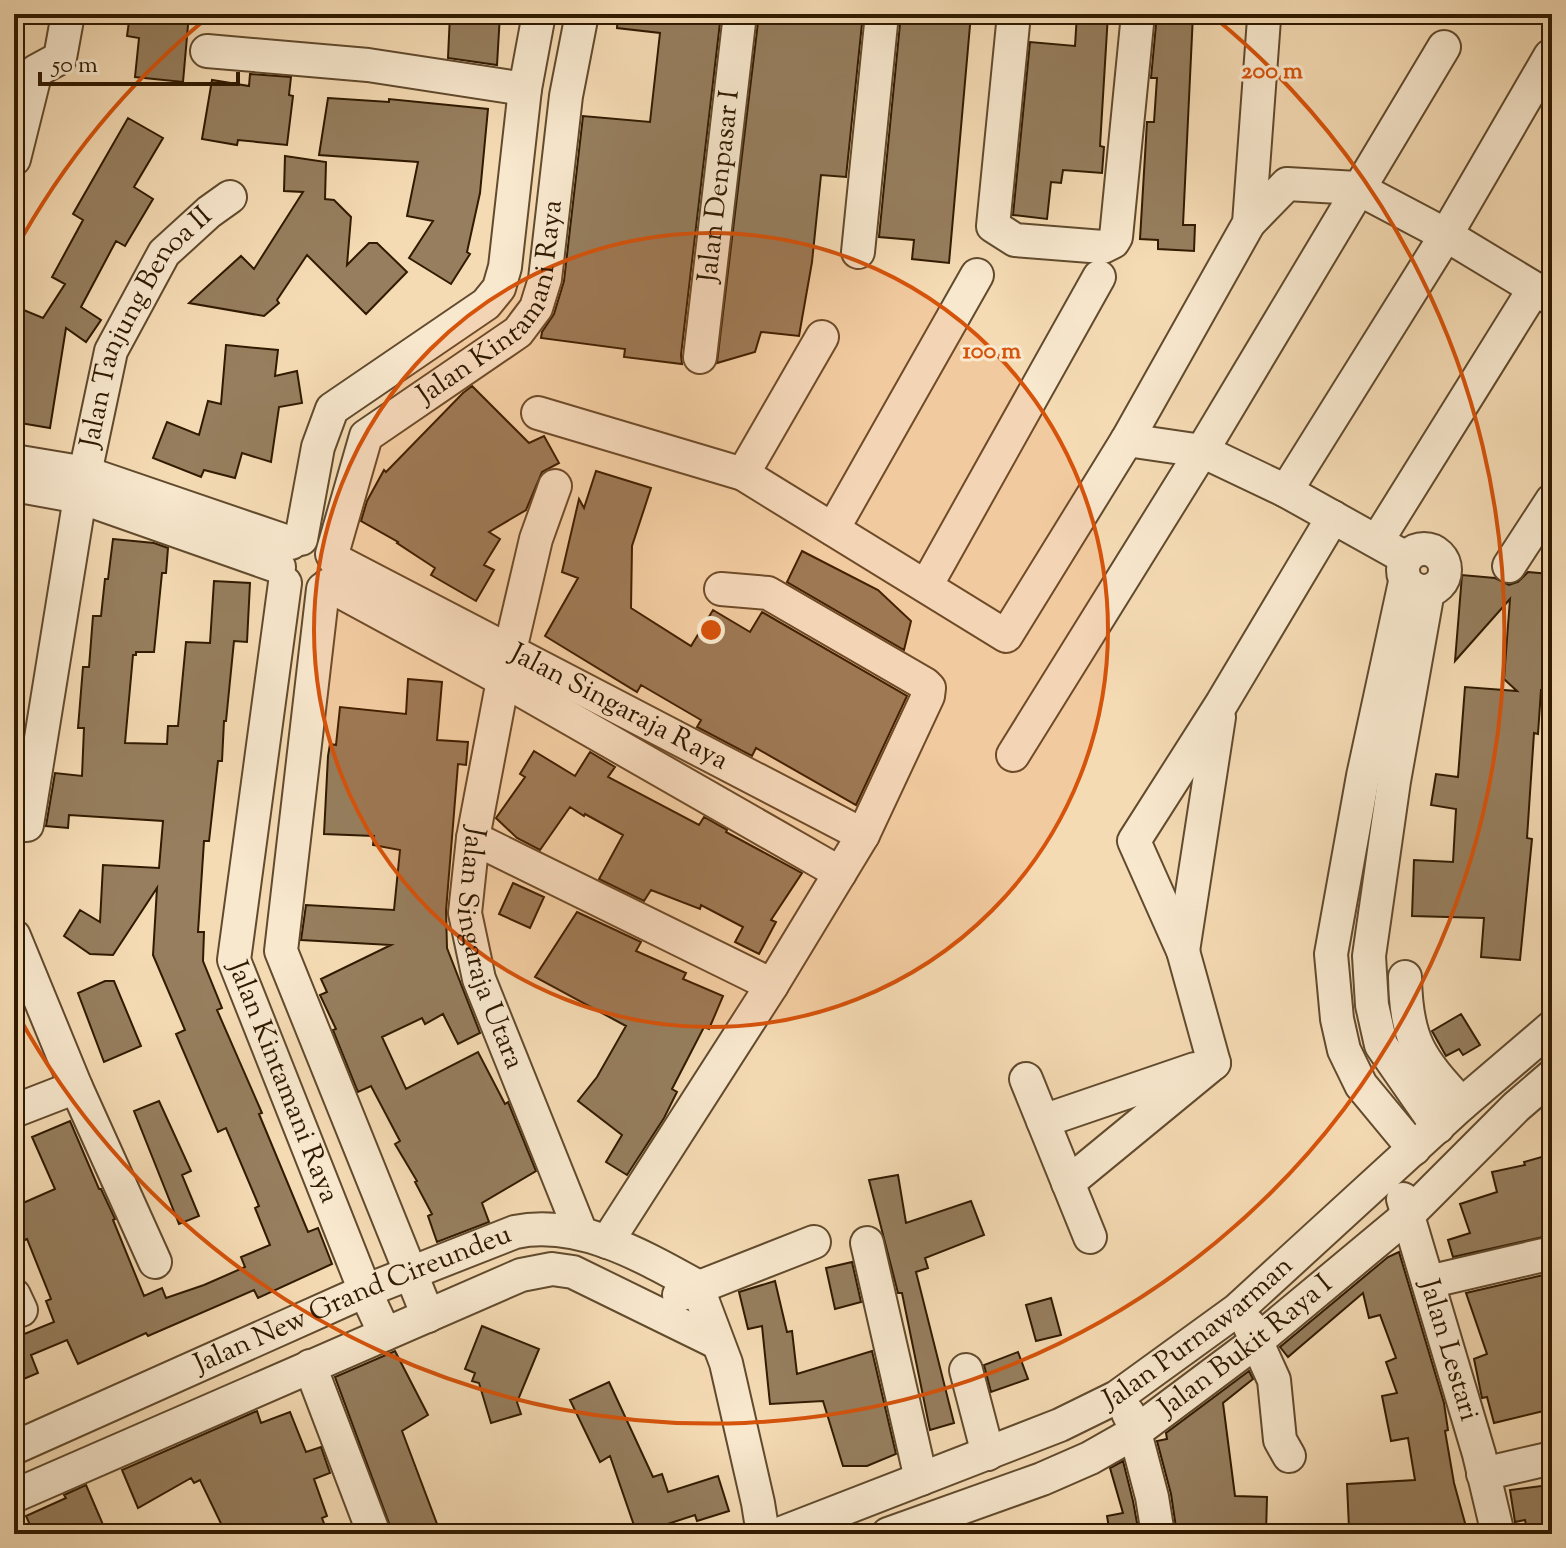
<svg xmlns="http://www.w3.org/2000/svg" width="1566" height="1548" font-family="'Sorts Mill Goudy',serif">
<rect width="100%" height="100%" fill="#f5dbb4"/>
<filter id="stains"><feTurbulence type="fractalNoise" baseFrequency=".0025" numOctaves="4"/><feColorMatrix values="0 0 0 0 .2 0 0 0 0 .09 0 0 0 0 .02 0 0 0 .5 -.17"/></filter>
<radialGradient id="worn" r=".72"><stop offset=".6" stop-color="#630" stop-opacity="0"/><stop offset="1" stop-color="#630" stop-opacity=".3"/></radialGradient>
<!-- building -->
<path fill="#967e5e" stroke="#301a00" stroke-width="2" d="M130,14H189L183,82L135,77L139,38L127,36Z
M450,14H500L497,65L448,58Z
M618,14H721L681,355L682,364L624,357L625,349L541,338L542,332L554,314L564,281L583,116L650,122L660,33L617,28Z
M759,14H863L846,177L821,175L812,262L799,336L761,332L755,352L717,363Z
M901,14H971L949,263L912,259L914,240L879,237Z
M1077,14H1108L1100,146L1104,147L1102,173L1063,170L1061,183L1051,182L1047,219L1013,215L1030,42L1075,46Z
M1157,14H1193L1183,225H1195L1194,251L1158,249V240L1140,239L1147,122H1154L1157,78H1151Z
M250,74L291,77L289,95L293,96L287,145L238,140L237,145L202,139L212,80L249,86Z
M328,98L389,102V99L488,109L480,193L467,252L470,254L451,284L409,258L433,221L407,216L418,162L319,155Z
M128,118L163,138L134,187L153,199L125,246L116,241L81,307L101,320L86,342L66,328L50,428L14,422V306L43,318L65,284L52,277L83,220L73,214Z
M285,156L326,162L325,199L334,200L351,217L347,265L369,243H377L407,272L366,314L307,255L277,300L279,303L264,316L189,303L241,256L254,269L303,192L284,191Z
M226,345L278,350L275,376L297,371L302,403L279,407L271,462L242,453L235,478L204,470L201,477L153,458L167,422L199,435L208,401L221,404Z
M472,386L529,443L544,436L559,463L542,472L526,510L489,532L500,539L484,565L494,570L476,601L431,575L435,568L397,543L398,542L361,521L367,501L384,470L386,472L463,393Z
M596,471L651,488L632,546L631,608L691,646L713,610L750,632L762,612L907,696L856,805L756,748L752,756L697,727L701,720L641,685L637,692L545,636L578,578L562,572L579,499L584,508Z
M113,539L154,543L168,548L166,573H162L154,652H136V655H133L125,743L167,744L168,726H178L186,642L210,643L214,581L250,583L247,642L234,641L226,721H224L222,761H218L209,841H204L198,932H204L203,961L222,1008L217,1010L262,1113L259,1114L308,1232L318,1228L332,1264L258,1298L254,1290L148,1336L146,1333L78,1364L67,1340L31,1355L38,1373L14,1383V1327L19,1329L22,1335L54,1322L46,1301L51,1299L27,1239L23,1241L14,1221V1207L55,1189L32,1137L70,1121L99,1189H101L115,1219L113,1220L144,1296L162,1288L166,1298L204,1285L245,1267L241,1257L270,1245L255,1208L259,1206L226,1128L218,1132L176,1034L185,1030L153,955L157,888L113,955L90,954L64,936L80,910L100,922L103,865L159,868L163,821L69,815L68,828L46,826L55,773L82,776L84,728H78L83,667H89L93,616H101L105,579H108Z
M802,551L878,590L911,621L904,650L787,582Z
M1528,572L1550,574L1552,577V639L1551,654H1547L1544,690H1541L1538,734L1534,733L1527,838L1532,839L1520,960L1481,957L1484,918L1412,916L1414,860L1453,862L1456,809L1431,805L1436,774L1458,777L1465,687L1517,691L1504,679L1510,599L1455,661L1462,575L1495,578L1509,585L1518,582Z
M408,679L442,682L437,740L468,742L466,765L458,764L446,911L447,948L480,1033L458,1044L443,1014L425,1024L422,1018L382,1037L406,1089L478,1052L505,1104L508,1102L536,1171L482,1203L489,1222L437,1242L428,1216L432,1214L415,1182L417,1181L395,1144L400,1141L371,1086L358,1092L333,1030L336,1029L320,995L327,992L321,979L391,945L301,940L306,905L394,910L400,850L373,845L374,836L324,834L328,756L330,744L336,745L340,707L406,714Z
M534,751L575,776L590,752L615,767L608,777L699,825L704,817L727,830L726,832L802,873L771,920L776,922L759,954L735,942L743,927L701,905L700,909L651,890L644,901L599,879L623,835L585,814L584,816L570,807L540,850L517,838L496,818L525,777L520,774Z
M513,883L544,897L530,928L499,914Z
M577,912L641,942L636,951L686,973L683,979L723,996L709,1029L704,1027L672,1089L677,1092L664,1118L627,1175L606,1162L622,1135L578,1101L597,1077L626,1026L535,977Z
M105,981H114L141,1046L104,1062L78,993Z
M1461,1014L1480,1045L1463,1055L1459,1049L1446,1056L1432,1031Z
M159,1101L191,1171L182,1175L199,1216L179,1224L134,1111Z
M1552,1154V1235L1453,1257L1448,1240L1470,1233L1460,1204L1497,1192L1492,1172L1525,1165L1524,1162Z
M898,1175L906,1223L971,1201L984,1235L925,1258L928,1268L916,1272L954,1423L930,1430L902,1293H898L869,1180Z
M1399,1252L1444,1403L1448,1430L1445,1431L1454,1483L1468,1534H1406L1404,1525L1349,1528L1347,1484L1415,1480L1408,1438L1391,1441L1382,1396L1397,1393L1386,1362L1396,1358L1380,1315L1369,1318L1363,1293L1288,1357L1280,1347L1388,1257Z
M852,1262L861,1302L835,1309L826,1268Z
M1552,1273V1409L1494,1423L1487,1397L1482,1398L1474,1359L1487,1354L1466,1293Z
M775,1281L787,1332L792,1331L797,1374L872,1351L896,1454L867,1466H843L823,1401L770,1404L762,1326L748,1329L739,1292Z
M1051,1298L1061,1335L1036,1341L1026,1305Z
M482,1326L539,1349L517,1402L521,1414L491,1423L479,1383L472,1381L475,1373L465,1369Z
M395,1351L428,1415L402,1431L437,1524L410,1534H393L335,1377Z
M1018,1352L1028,1379L991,1392L984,1365Z
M1249,1371L1253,1379L1223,1403L1235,1496L1267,1497L1266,1534H1177L1171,1494L1157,1441L1167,1439L1166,1433Z
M609,1382L653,1477L662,1474L668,1492L718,1476L729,1511L697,1521L695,1515L637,1534L610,1456L600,1462L570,1400Z
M257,1411L261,1423L290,1412L306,1452L321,1447L330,1473L314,1479L327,1516L322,1518L328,1534H226L200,1480L194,1483L191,1478L138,1508L122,1470Z
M1123,1461L1133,1501L1139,1534H1110L1107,1516L1123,1513L1110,1468Z
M86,1485L107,1534H34L26,1516L66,1498L64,1495Z
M1549,1485L1552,1516L1548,1517L1551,1534H1528L1525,1520L1515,1522L1510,1490Z"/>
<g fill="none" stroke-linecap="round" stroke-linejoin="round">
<!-- minor casing -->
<g stroke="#614a2d" stroke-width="36">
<g id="minor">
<path d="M1014,14L993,226L1015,240L1103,247L1113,242L1116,237L1138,14"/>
<path d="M207,51L368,65L525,89"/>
<path d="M14,159L36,71L60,58L68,14"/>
<path d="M1249,223L1287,184L1357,188L1446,235L1552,299"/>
<path d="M858,252L882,14"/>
<path id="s1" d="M700,357L740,14"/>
<path d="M538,413L743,474L1006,636L1127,440L1249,223L1264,19"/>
<path d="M1127,440L1202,451L1286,491L1406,558"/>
<path d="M14,461L86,473L291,543"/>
<path d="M743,474L822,337"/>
<path d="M14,485L80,497L279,567"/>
<path id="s2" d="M555,486L536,539L503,680L473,838L465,913L479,979L581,1233"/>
<path d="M1286,491L1446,235L1550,56"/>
<path d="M833,529L977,275"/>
<path d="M301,539L318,447L332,409L486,304L499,288L505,267L525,89L539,14"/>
<path d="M1377,541L1534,289"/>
<circle cx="1424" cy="570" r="21"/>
<path id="s3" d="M332,554L366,436L518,332L536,308L545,279L566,96L582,14"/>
<path id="s4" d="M335,560L863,835"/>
<path d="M1509,566L1552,500"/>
<path d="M1405,582L1363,776L1331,954L1337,1019L1344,1050L1361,1085L1414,1149"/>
<path id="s5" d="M285,583L234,960L365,1291L385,1334"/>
<path d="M328,585L503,680L840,873"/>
<path d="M926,586L1099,277"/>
<path d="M323,589L281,951L428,1316"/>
<path d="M1428,591L1394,781L1369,956L1372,1005L1381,1045L1438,1127"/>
<path d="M1013,755L1202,451L1444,47"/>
<path id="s6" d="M27,825L80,497L111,351L164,253L209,212L230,197"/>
<path d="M473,838L772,985"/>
<path d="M14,936L76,1087L155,1262"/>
<path d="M1183,951L1219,717"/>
<path d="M1405,977C1406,1041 1420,1059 1462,1104"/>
<path d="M1214,1063L1183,951L1134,841L1222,703L1333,517"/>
<path d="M1026,1079L1090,1237"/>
<path d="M14,1111L76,1087"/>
<path d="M1043,1121L1195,1069"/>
<path d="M1068,1183L1214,1063"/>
<path id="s7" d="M1403,1199L1479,1454L1498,1534"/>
<path d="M607,1242L772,985L863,835L928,696L929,688L925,684L768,593L721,589"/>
<path d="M867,1243L921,1479"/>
<path d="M1428,1282L1552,1253"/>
<path d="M697,1286L726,1363L758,1503L763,1534"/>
<path d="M14,1295L21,1310"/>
<path d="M679,1295L814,1242"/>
<path d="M1249,1325L1274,1380L1280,1440L1289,1456"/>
<path d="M310,1366L374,1534"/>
<path d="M966,1370L988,1454"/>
<path d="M1128,1413L1132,1421L1152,1497L1158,1534"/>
<path id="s8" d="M14,1448L365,1291L515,1232C579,1219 643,1256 697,1286"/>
<path d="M1483,1474L1552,1458"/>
<path d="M14,1496L521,1275L552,1269L573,1272L716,1342"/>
<path id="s9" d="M779,1534L1060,1425L1117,1397L1237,1310L1462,1104L1552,1027"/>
<path id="s10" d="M888,1534L1042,1479L1090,1458L1134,1433L1257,1341L1407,1216L1516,1107L1552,1076"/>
</g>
</g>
<!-- minor -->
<use href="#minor" stroke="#f8e8ce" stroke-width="32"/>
</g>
<!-- distance rings -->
<circle cx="711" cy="630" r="397" fill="#d6530b" fill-opacity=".12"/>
<g fill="none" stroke="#d6530b" stroke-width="4">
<circle cx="711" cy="630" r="397"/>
<path d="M14 252A793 793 0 0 1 207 18M1215 18A793 793 0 1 1 14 1008"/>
</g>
<g text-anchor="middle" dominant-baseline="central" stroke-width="6" stroke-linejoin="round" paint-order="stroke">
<!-- street labels -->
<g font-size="28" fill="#301a00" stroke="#f8e8ce">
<text stroke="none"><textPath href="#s1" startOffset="172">Jalan Denpasar I</textPath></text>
<text stroke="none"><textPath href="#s3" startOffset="318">Jalan Kintamani Raya</textPath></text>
<text stroke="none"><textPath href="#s6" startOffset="518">Jalan Tanjung Benoa II</textPath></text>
<text stroke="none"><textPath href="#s4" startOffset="320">Jalan Singaraja Raya</textPath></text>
<text stroke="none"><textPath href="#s2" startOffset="476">Jalan Singaraja Utara</textPath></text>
<text stroke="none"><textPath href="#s5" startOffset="512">Jalan Kintamani Raya</textPath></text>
<text stroke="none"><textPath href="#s8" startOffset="370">Jalan New Grand Cireundeu</textPath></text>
<text stroke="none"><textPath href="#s9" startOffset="468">Jalan Purnawarman</textPath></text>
<text stroke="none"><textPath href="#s10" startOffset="408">Jalan Bukit Raya I</textPath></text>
<text stroke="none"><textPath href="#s7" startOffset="158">Jalan Lestari</textPath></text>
</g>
</g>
<circle cx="711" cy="630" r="12" fill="#d6530b" stroke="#f8e8ce" stroke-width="4"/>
<g font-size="24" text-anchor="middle" font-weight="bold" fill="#d6530b" stroke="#f8e8ce" stroke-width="6" stroke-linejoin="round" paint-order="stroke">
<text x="1272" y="78">200 m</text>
<text x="992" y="358">100 m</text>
</g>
<!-- margin -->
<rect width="1566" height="1548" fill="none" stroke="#f5dbb4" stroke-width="48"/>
<rect x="16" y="16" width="1534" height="1516" fill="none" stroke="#301a00" stroke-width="4"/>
<rect x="24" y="24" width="1518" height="1500" fill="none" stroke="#301a00" stroke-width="2"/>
<!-- scale -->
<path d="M40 72v12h198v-12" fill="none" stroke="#301a00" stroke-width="4"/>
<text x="52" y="72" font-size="24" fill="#301a00" stroke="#f8e8ce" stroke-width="6" paint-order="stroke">50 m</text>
<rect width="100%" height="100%" filter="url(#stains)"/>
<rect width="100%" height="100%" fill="url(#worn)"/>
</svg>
